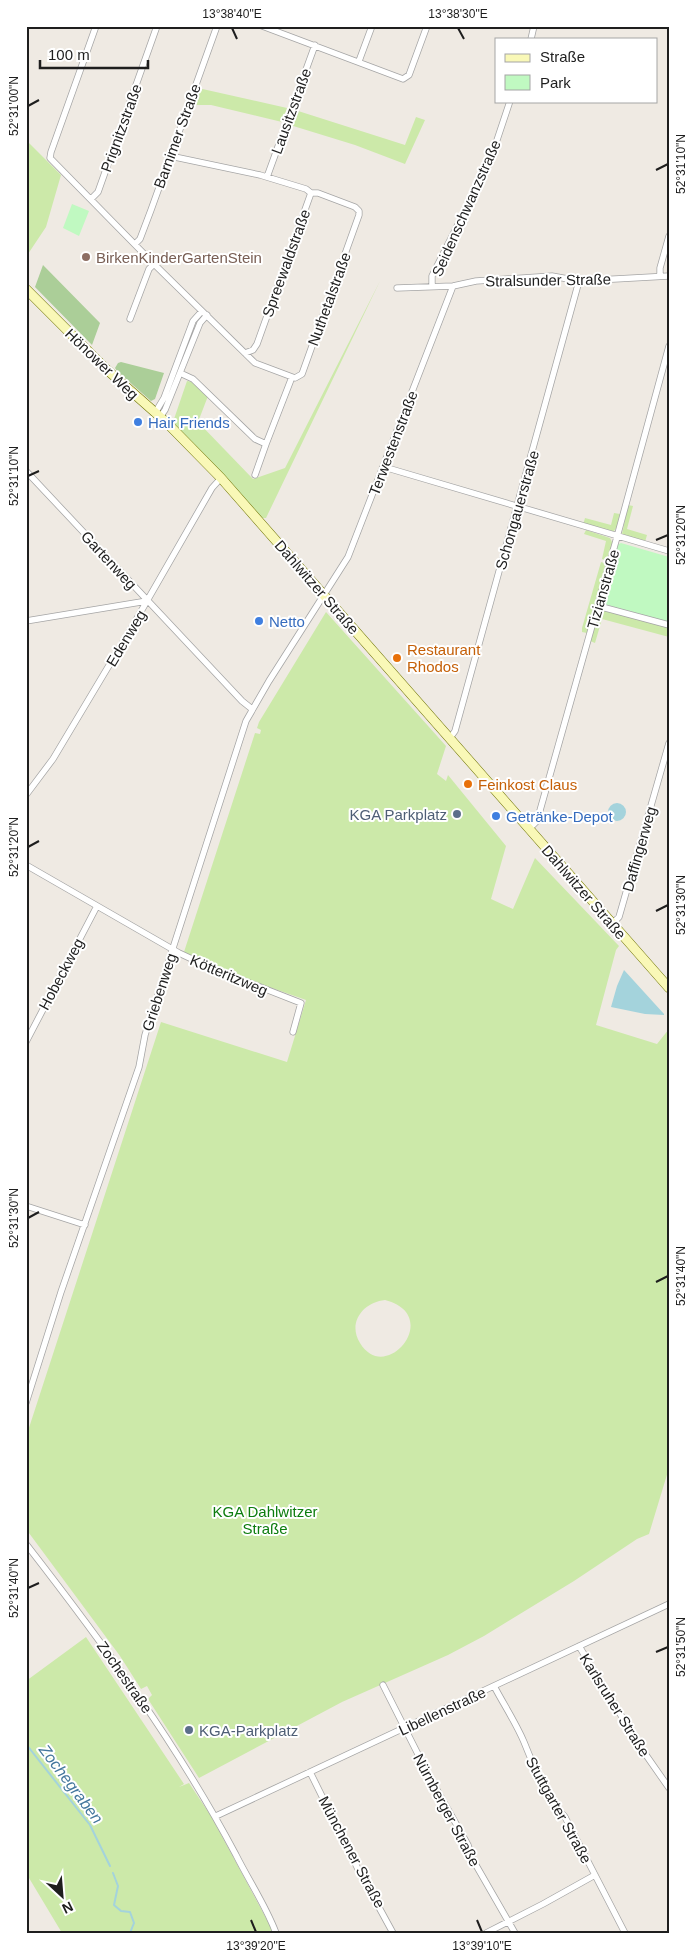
<svg xmlns="http://www.w3.org/2000/svg" width="695" height="1959" font-family="Arial,sans-serif">
<rect width="100%" height="100%" fill="#efeae3"/>
<!-- grass -->
<path fill="#cce9a9" fill-rule="evenodd" d="M198,88L287,108L282,122L211,105H192Z
M295,110L405,145L416,117L425,120L405,164L355,145L290,125Z
M26,140L61,175L46,227L26,257Z
M380,281L266,518H262L227,478L173,422L187,381L193,382L208,396L198,422L253,479L285,468Z
M628,505L633,506L627,529L647,535L645,542L622,534Z
M614,513L620,514L617,527L613,532L583,525L585,518L611,525Z
M586,530L610,538L613,544L608,561L602,559L606,541L584,534Z
M601,562L607,564L587,633L582,632V628Z
M602,609L669,627V637L602,619L595,643L590,641L598,612Z
M326,612L446,746L437,774L446,781L448,775L506,846L491,899L513,909L535,858L619,946L616,950L596,1025L657,1044L669,1029V1468L649,1534L637,1539L574,1581L484,1636L448,1655L342,1702L199,1778L148,1699L152,1695L147,1686L141,1689L120,1656L26,1529V1437L161,1022L287,1062L306,1000L221,970L184,952L255,733L260,734L261,730L257,728L259,722ZM385,1300C444,1315 386,1386 360,1343C347,1322 364,1302 385,1300Z
M86,1637L184,1784L179,1787L189,1783L211,1816L274,1933H62L26,1873V1681Z"/>
<!-- forest -->
<path fill="#abce98" d="M43,265L100,323L92,345L35,287Z
M121,362L164,373L155,399L151,401L117,371L115,368L118,363Z"/>
<!-- park -->
<path fill="#c0f9c1" d="M72,204L89,211L79,236L63,228Z
M621,543L669,557V622L604,604L602,601L617,545Z"/>
<!-- water -->
<path fill="#a4d3dc" d="M608 812a9 9 0 1 1 18 0a9 9 0 1 1-18 0Z
M624,970L664,1014V1015L645,1014L611,1007L617,986Z"/>
<g fill="none" stroke-linecap="round" stroke-linejoin="round">
<!-- stream -->
<path stroke="#a4d3dc" stroke-width="2" d="M26,1744L90,1825L110,1866
M113,1873L118,1886L114,1905L121,1911L130,1912L134,1923L130,1933"/>
<!-- street casing -->
<g stroke="#a5a5a5" stroke-width="7">
<path id="street" d="M96,26L51,152L50,158L154,264L255,363L295,378L302,374L359,215V211L355,207L318,193H311
M262,26L403,79L409,75L427,26
M531,39L534,26
M359,61L372,26
M170,156L260,175L306,189L311,193L257,344L253,350L245,353
M267,177L315,45
M91,199L98,192L157,26
M135,244L140,239L151,210L217,26
M660,275V268L669,236
M432,286V276L490,161L510,101
M397,288L453,286L476,281L552,276L579,281L669,276
M130,319L149,269L154,264
M180,373L193,379L255,439L266,444L292,377
M155,413L164,398L193,321L202,311
M160,417L165,410L200,323L207,315
M384,467L669,551
M26,471L242,701L252,709
M255,475L266,444
M598,606L669,625
M26,621L147,601
M450,738L455,731L579,281
M26,795L53,759L132,627L212,488L221,478
M529,829L536,822L539,814L617,537L669,346
M26,865L179,953L209,967L301,1003L293,1032
M612,924L619,917L669,743
M26,1042L97,906
M26,1206L85,1225
M26,1403L61,1292L139,1067L145,1035L246,721L269,681L348,557L453,286
M26,1544C103,1643 177,1744 236,1855C249,1881 266,1906 276,1933
M579,1646L639,1745L669,1788
M383,1685L428,1774L468,1845L473,1860L515,1933
M494,1686C504,1705 516,1723 524,1742C534,1767 546,1797 565,1817L625,1933
M310,1772L358,1869L393,1933
M216,1816L669,1604
M486,1933L543,1904L595,1875"/>
</g>
<!-- secondary casing -->
<g stroke="#6f7405" stroke-width="10">
<path id="secondary" d="M26,289L105,368L167,423L221,478L669,988"/>
</g>
<!-- street -->
<use href="#street" stroke="#fff" stroke-width="5.5"/>
<!-- secondary -->
<use href="#secondary" stroke="#f9f8b7" stroke-width="9"/>
</g>
<!-- ticks -->
<path fill="none" stroke="#1e1e1e" stroke-width="2" d="M232,28L237,39M458,28L464,39M28,106L39,100M656,170L668,164M28,476L39,471M656,540L668,535M28,847L39,841M656,911L668,905M28,1218L39,1212M656,1282L668,1276M28,1588L39,1583M656,1652L668,1647M251,1920L256,1932M477,1920L482,1932"/>
<!-- markers -->
<circle fill="#8d6e63" stroke="#fff" stroke-width="2" cx="86" cy="257" r="5"/>
<g fill="#3f7fe0" stroke="#fff" stroke-width="2">
<circle cx="138" cy="422" r="5"/>
<circle cx="259" cy="621" r="5"/>
<circle cx="496" cy="816" r="5"/>
</g>
<g fill="#e8710a" stroke="#fff" stroke-width="2">
<circle cx="397" cy="658" r="5"/>
<circle cx="468" cy="784" r="5"/>
</g>
<g fill="#5c6f8a" stroke="#fff" stroke-width="2">
<circle cx="457" cy="814" r="5"/>
<circle cx="189" cy="1730" r="5"/>
</g>
<g text-anchor="middle" dominant-baseline="central" stroke-width="4" stroke-linejoin="round" paint-order="stroke">
<!-- street labels -->
<g font-size="15" fill="#1e1e1e" stroke="#fff">
<text transform="translate(291 111) rotate(-70)">Lausitzstraße</text>
<text transform="translate(121 128) rotate(-70)">Prignitzstraße</text>
<text transform="translate(177 136) rotate(-70)">Barnimer Straße</text>
<text transform="translate(466 208) rotate(-66)">Seidenschwanzstraße</text>
<text transform="translate(286 263) rotate(-70)">Spreewaldstraße</text>
<text transform="translate(548 280) rotate(-1)">Stralsunder Straße</text>
<text transform="translate(329 299) rotate(-70)">Nuthetalstraße</text>
<text transform="translate(102 364) rotate(44)">Hönower Weg</text>
<text transform="translate(393 443) rotate(-69)">Terwestenstraße</text>
<text transform="translate(517 510) rotate(-74)">Schongauerstraße</text>
<text transform="translate(109 560) rotate(47)">Gartenweg</text>
<text transform="translate(317 587) rotate(49)">Dahlwitzer Straße</text>
<text transform="translate(603 589) rotate(-74)">Tizianstraße</text>
<text transform="translate(126 638) rotate(-59)">Edenweg</text>
<text transform="translate(639 849) rotate(-74)">Daffingerweg</text>
<text transform="translate(584 892) rotate(49)">Dahlwitzer Straße</text>
<text transform="translate(61 974) rotate(-62)">Hobeckweg</text>
<text transform="translate(229 975) rotate(23)">Kötteritzweg</text>
<text transform="translate(159 992) rotate(-72)">Griebenweg</text>
<text transform="translate(125 1677) rotate(55)">Zochestraße</text>
<text transform="translate(615 1705) rotate(58)">Karlsruher Straße</text>
<text transform="translate(442 1711) rotate(-25)">Libellenstraße</text>
<text transform="translate(447 1810) rotate(62)">Nürnberger Straße</text>
<text transform="translate(559 1810) rotate(61)">Stuttgarter Straße</text>
<text transform="translate(352 1852) rotate(62)">Münchener Straße</text>
</g>
<!-- education labels -->
<g font-size="15" fill="#785e54" stroke="#fff" text-anchor="start">
<text x="96" y="257">BirkenKinderGartenStein</text>
</g>
<!-- shop labels -->
<g font-size="15" fill="#366cbe" stroke="#fff" text-anchor="start">
<text x="148" y="422">Hair Friends</text>
<text x="269" y="621">Netto</text>
<text x="506" y="816">Getränke-Depot</text>
</g>
<!-- food labels -->
<g font-size="15" fill="#c56008" stroke="#fff" text-anchor="start">
<text x="407" y="649">Restaurant<tspan x="407" dy="17">Rhodos</tspan></text>
<text x="478" y="784">Feinkost Claus</text>
</g>
<!-- service labels -->
<g font-size="15" fill="#4e5e75" stroke="#fff" text-anchor="end">
<text x="447" y="814">KGA Parkplatz</text>
<text x="199" y="1730" text-anchor="start">KGA-Parkplatz</text>
</g>
<!-- park labels -->
<g font-size="15" fill="#0c7c0e" stroke="#fff">
<text x="265" y="1511">KGA Dahlwitzer<tspan x="265" dy="17">Straße</tspan></text>
</g>
<!-- water labels -->
<g font-size="16" font-style="italic" fill="#44779d" stroke="#fff">
<text transform="translate(71 1784) rotate(53)">Zochegraben</text>
</g>
</g>
<!-- border -->
<rect width="695" height="1959" fill="none" stroke="#ffffff" stroke-width="55"/>
<!-- legend -->
<rect x="495" y="38" width="162" height="65" fill="#ffffff" stroke="#a5a5a5"/>
<rect x="505" y="54" width="25" height="8" fill="#f9f8b7" stroke="#a5a5a5"/>
<text x="540" y="62" font-size="15" fill="#1e1e1e">Straße</text>
<rect x="505" y="75" width="25" height="15" fill="#c0f9c1" stroke="#a5a5a5"/>
<text x="540" y="88" font-size="15" fill="#1e1e1e">Park</text>
<!-- north arrow -->
<g transform="translate(62 1896) rotate(154)" stroke="#ffffff" stroke-width="4" paint-order="stroke">
<path d="M0-4L9 19L0 12L-9 19Z" fill="#1e1e1e"/>
<text y="-8" font-size="14" font-weight="bold" text-anchor="middle" fill="#1e1e1e">N</text>
</g>
<!-- scale -->
<path d="M40 60v8h108v-8" fill="none" stroke="#1e1e1e" stroke-width="2.5"/>
<text x="48" y="60" font-size="15" fill="#1e1e1e" stroke="#ffffff" stroke-width="4" paint-order="stroke">100 m</text>
<rect x="28" y="28" width="640" height="1904" fill="none" stroke="#1e1e1e" stroke-width="2"/>
<g font-size="12" text-anchor="middle" fill="#1e1e1e">
<text x="232" y="18">13°38'40"E</text>
<text x="458" y="18">13°38'30"E</text>
<text transform="translate(14 106) rotate(-90)" y="4">52°31'00"N</text>
<text transform="translate(681 164) rotate(-90)" y="4">52°31'10"N</text>
<text transform="translate(14 476) rotate(-90)" y="4">52°31'10"N</text>
<text transform="translate(681 535) rotate(-90)" y="4">52°31'20"N</text>
<text transform="translate(14 847) rotate(-90)" y="4">52°31'20"N</text>
<text transform="translate(681 905) rotate(-90)" y="4">52°31'30"N</text>
<text transform="translate(14 1218) rotate(-90)" y="4">52°31'30"N</text>
<text transform="translate(681 1276) rotate(-90)" y="4">52°31'40"N</text>
<text transform="translate(14 1588) rotate(-90)" y="4">52°31'40"N</text>
<text transform="translate(681 1647) rotate(-90)" y="4">52°31'50"N</text>
<text x="256" y="1950">13°39'20"E</text>
<text x="482" y="1950">13°39'10"E</text>
</g>
</svg>
